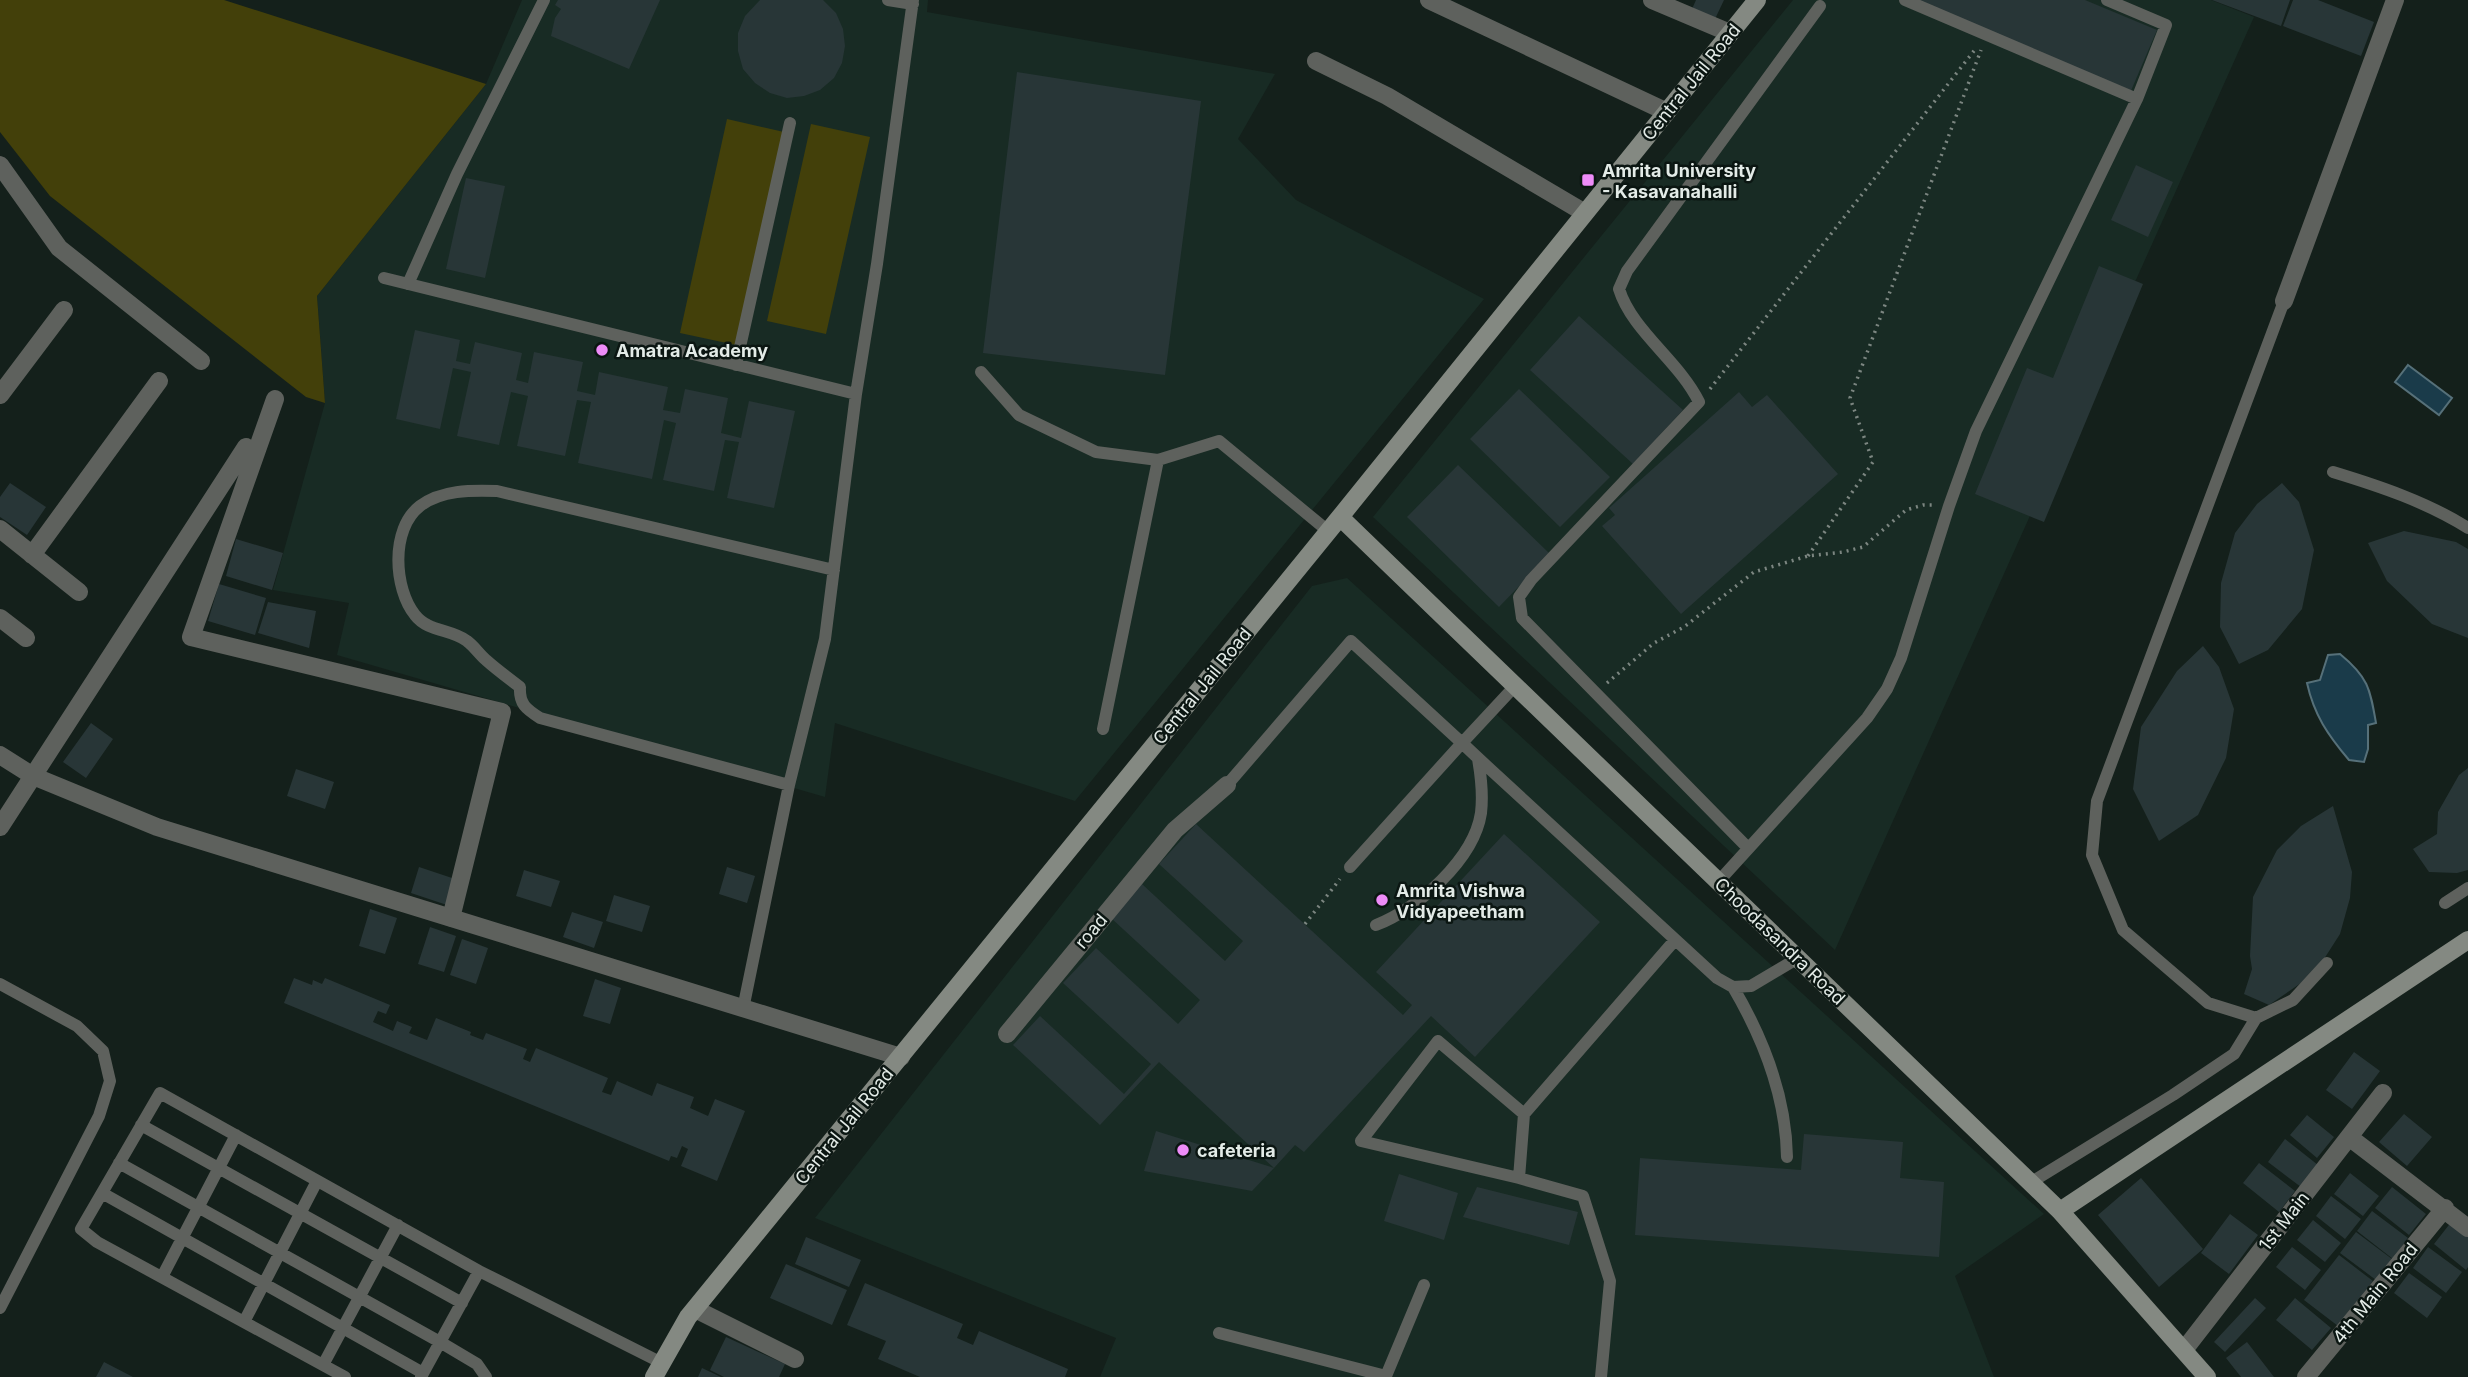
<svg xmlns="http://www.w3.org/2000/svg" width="2468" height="1377" font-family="Inter,sans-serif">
<rect width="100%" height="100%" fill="#14201b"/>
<!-- built -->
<path fill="#182b24" d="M522,0H928L927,12L1275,74L1238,139L1296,200L1484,299L1075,801L835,723L825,797L337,655L349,603L273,590L325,403L317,296L486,84Z
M1793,0H2211L2254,17L1835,950L1373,517Z
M1347,578L2044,1214L1955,1276L1994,1377H1100L1116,1338L815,1218L1312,586Z"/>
<!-- green -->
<path fill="#43400a" d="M0,0H224L486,84L317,296L325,403L306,397L50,196L0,132Z
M727,119L784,132L736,345L680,333Z
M811,124L870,137L826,334L767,321Z"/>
<!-- water -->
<path fill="#1a3b4a" stroke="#567079" stroke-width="2" d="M2408,365L2452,398L2439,415L2395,382Z
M2340,654C2368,677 2370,688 2376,723L2368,725V749L2364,762L2349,760C2328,735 2314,715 2307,683L2320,680L2328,655Z"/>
<!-- building -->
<path fill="#283637" d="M558,0H660L629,69L551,36L555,18L561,9L555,5Z
M760,0H823L836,13L843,29L845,46L842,63L834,78L820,90L804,96L787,98L770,93L755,83L743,69L738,51V33L745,16Z
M1696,0H1724L1715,19L1692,9Z
M1914,0H2085L2157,30L2130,93Z
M2212,0H2290L2281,26Z
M2293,0H2318L2374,22L2361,56L2283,26Z
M1017,72L1201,101L1165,375L983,353Z
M2136,165L2173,182L2148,237L2111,220Z
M466,178L505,186L485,278L446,269Z
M2099,266L2143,284L2044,522L1975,494L2027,368L2053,378Z
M1579,316L1683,410L1633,464L1530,370Z
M415,330L460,340L456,361L470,364L475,342L522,353L516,380L528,383L534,352L583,362L577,391L595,395L599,372L668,387L663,410L680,413L685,389L728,398L721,433L741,438L749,401L795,411L774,508L727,498L739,442L725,440L714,491L663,480L676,423L664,420L652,479L578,463L591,402L577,400L565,456L517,446L528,396L511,392L499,445L457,436L471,372L453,368L440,429L396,419Z
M1519,389L1610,477L1560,527L1470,439Z
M1739,392L1752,407L1767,395L1838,474L1681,614L1602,526L1615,515L1609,508Z
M1458,465L1550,554L1499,607L1407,517Z
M10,483L46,507L27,535L0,517V497Z
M2282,483L2299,502L2314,550L2302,609L2268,650L2239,664L2220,627L2221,583L2235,533L2257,504Z
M2404,531L2456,542L2468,549V638L2432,624L2387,581L2368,543Z
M236,539L283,553L272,590L226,576Z
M219,584L266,598L255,635L208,621Z
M268,602L316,611L309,648L258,633Z
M2203,646L2219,667L2234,709L2226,758L2198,815L2159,841L2133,789L2141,727L2177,671Z
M91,723L113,739L86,778L63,762Z
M2468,768V870L2457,873L2429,872L2413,849L2437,834L2438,812L2459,775Z
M296,769L334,782L325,809L287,796Z
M2333,806L2352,872L2350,898L2340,934L2324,959L2304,981L2269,1005L2244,994L2252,969L2250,956L2253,897L2277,850L2301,826Z
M1196,824L1403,1015L1412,1005L1376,972L1504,834L1600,922L1475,1057L1431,1016L1304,1152L1295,1145L1274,1168L1252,1191L1144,1171L1156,1131L1274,1168L1159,1062L1100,1125L1013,1045L1040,1016L1124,1094L1151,1064L1063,983L1096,948L1178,1024L1200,1000L1111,918L1142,884L1225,961L1243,941L1159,864Z
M419,867L455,879L447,905L411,893Z
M727,867L755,876L747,903L719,894Z
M524,870L560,881L551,907L516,896Z
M614,895L650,906L642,932L606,921Z
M370,909L397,918L385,954L359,946Z
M572,912L603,922L594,948L563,937Z
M430,927L456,936L444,972L418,964Z
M462,939L488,948L476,984L450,975Z
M294,978L312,985L313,980L322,984L325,978L390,1005L386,1014L378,1011L373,1022L393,1031L397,1021L412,1027L409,1033L427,1040L436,1018L471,1032L470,1035L483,1040L486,1033L527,1049L523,1059L530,1062L536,1048L608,1078L602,1092L611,1095L617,1081L652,1096L657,1083L694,1097L690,1108L708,1116L715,1099L745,1111L717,1181L681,1166L688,1149L682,1146L677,1158L671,1156L669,1161L284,1003Z
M595,979L621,988L610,1024L583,1016Z
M2354,1052L2380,1071L2352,1109L2326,1090Z
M2404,1114L2432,1137L2407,1166L2379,1142Z
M2307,1115L2334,1137L2317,1158L2290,1135Z
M1804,1134L1903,1142L1900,1178L1944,1182L1939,1257L1635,1235L1640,1158L1801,1170Z
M2285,1139L2318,1165L2301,1187L2268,1162Z
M2259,1163L2295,1191L2279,1212L2243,1183Z
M2350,1173L2379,1196L2363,1216L2334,1194Z
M1399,1174L1458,1193L1444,1240L1384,1221Z
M2141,1178L2203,1249L2159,1287L2098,1215Z
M1477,1187L1578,1212L1569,1245L1463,1217Z
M2392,1187L2426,1214L2409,1235L2375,1208Z
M2331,1196L2361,1219L2345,1239L2316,1216Z
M2372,1211L2408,1238L2393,1259L2357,1231Z
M2230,1214L2258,1235L2229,1274L2201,1253Z
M2313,1220L2341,1243L2325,1262L2297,1240Z
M2452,1221L2468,1235V1267L2466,1270L2434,1244Z
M2356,1232L2392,1259L2376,1280L2340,1253Z
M806,1237L861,1260L849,1287L795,1264Z
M2292,1247L2321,1270L2305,1290L2276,1267Z
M2428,1247L2462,1272L2446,1293L2413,1268Z
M2339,1255L2373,1281L2338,1326L2304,1300Z
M786,1264L847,1290L832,1325L770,1298Z
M2409,1273L2442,1297L2427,1318L2394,1293Z
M865,1283L963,1324L957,1338L973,1345L979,1331L1068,1369L1065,1377H920L878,1359L886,1341L847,1325Z
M2255,1298L2266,1308L2225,1352L2214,1342Z
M2295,1298L2331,1328L2312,1350L2276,1320Z
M726,1337L785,1364L779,1377H724L710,1370Z
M2247,1342L2274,1377H2241L2226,1358Z
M104,1362L133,1377H96Z
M702,1368L721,1377H698Z"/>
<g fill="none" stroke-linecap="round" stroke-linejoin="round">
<!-- path -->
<path stroke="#7c8681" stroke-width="3.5" stroke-dasharray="2 5" stroke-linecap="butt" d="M1710,389L1977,47
M1808,556L1873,462L1850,398L1981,50
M1607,683L1654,643L1684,627L1754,572L1808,556L1843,552L1863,547L1906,510L1923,505H1933
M1305,924L1340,879"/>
<!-- lane -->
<path stroke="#5e615d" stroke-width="12" d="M888,0L913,4
M1905,0L2137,99
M384,278L856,394
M408,284L457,174L544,0
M2284,301L2097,801L2092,855L2123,930L2208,1003L2256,1018L2293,1000L2327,963
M736,365L790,123
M981,372L1019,415L1096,452L1158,460L1219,441L1328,531
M2333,472C2379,486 2427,502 2468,528
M1515,686L1462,743L1478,758L1717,978L1733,987L1751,986L1798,958
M1103,729L1158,460
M789,785L540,718C526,709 519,704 520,687C508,678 496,669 486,660C479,654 474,646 467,641C451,629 428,632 415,615C394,589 390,529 420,506C441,490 471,490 497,491L834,570
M1227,785L1351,641L1462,743L1350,867
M1748,848L1522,618L1519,597L1531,580L1699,402C1679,361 1632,331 1619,289L1627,271L1820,6
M1718,882L1867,718L1887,689L1901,658L1949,506L1976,431L2137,99L2166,25L2107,0
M2445,903L2468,888
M1376,925C1418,909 1474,859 1481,813C1483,796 1481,776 1478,759
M0,984L77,1026L103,1051L110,1081L99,1116L0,1308
M1733,987C1763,1038 1786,1097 1787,1157
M743,1009L789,785L825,639L856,394L877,264L913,0
M141,1125L462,1303
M119,1163L440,1342L477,1364L486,1377
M1519,1178L1361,1141L1438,1041L1524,1114
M2030,1183L2173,1095L2234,1054L2256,1018
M102,1193L423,1373
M162,1277L236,1135
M244,1322L317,1181
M1219,1333L1386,1376L1424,1285
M323,1365L398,1225
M345,1377L97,1242L81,1229L160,1093L479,1271L662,1363
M421,1377L479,1271
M1601,1377L1610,1281L1583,1196L1519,1178L1524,1114L1675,940"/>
<!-- street -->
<path stroke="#5e615d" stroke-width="18" d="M1429,0L1667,112
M1652,0L1730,33
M1316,61L1387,96L1585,213
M0,165L59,248L201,361
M2284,301L2395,0
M0,395L64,310
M275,399L191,637L502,712L451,918
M0,529L79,592
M32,555L159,381
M0,618L26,638
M0,755L33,776L157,827L901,1057
M0,827L246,447
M1007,1034L1175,830L1227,785
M2349,1137L2468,1228
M695,1309L795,1359
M2184,1350L2383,1093
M2306,1377L2445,1208"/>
<!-- secondary -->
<path stroke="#848982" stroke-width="18" d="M1340,517L2060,1211L2207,1377
M2060,1211L2468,940
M654,1377L688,1317L1340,517L1757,0"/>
</g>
<!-- markers -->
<g fill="#ee8cf8" stroke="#0b1612" stroke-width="2.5">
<rect x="1581" y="173" width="14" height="14" rx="3.5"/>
<circle cx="602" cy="350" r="7"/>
<circle cx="1382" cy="900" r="7"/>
<circle cx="1183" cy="1150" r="7"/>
</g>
<g text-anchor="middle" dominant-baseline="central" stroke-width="5" stroke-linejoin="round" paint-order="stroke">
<!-- street labels -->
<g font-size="18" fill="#e3ebe7" stroke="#0b1612">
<text transform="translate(1691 82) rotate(-51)">Central Jail Road</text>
<text transform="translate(1202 686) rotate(-51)">Central Jail Road</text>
<text transform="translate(1091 931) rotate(-50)">road</text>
<text transform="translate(1780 941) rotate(44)">Choodasandra Road</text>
<text transform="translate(844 1126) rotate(-51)">Central Jail Road</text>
<text transform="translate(2284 1221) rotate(-52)">1st Main</text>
<text transform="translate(2375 1293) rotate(-51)">4th Main Road</text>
</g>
<!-- poi labels -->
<g font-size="18" font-weight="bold" fill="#e3ebe7" stroke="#0b1612" text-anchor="start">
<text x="1602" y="170">Amrita University<tspan x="1602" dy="21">- Kasavanahalli</tspan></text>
<text x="616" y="350">Amatra Academy</text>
<text x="1396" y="890">Amrita Vishwa<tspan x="1396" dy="21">Vidyapeetham</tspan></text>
<text x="1197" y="1150">cafeteria</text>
</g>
</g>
</svg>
